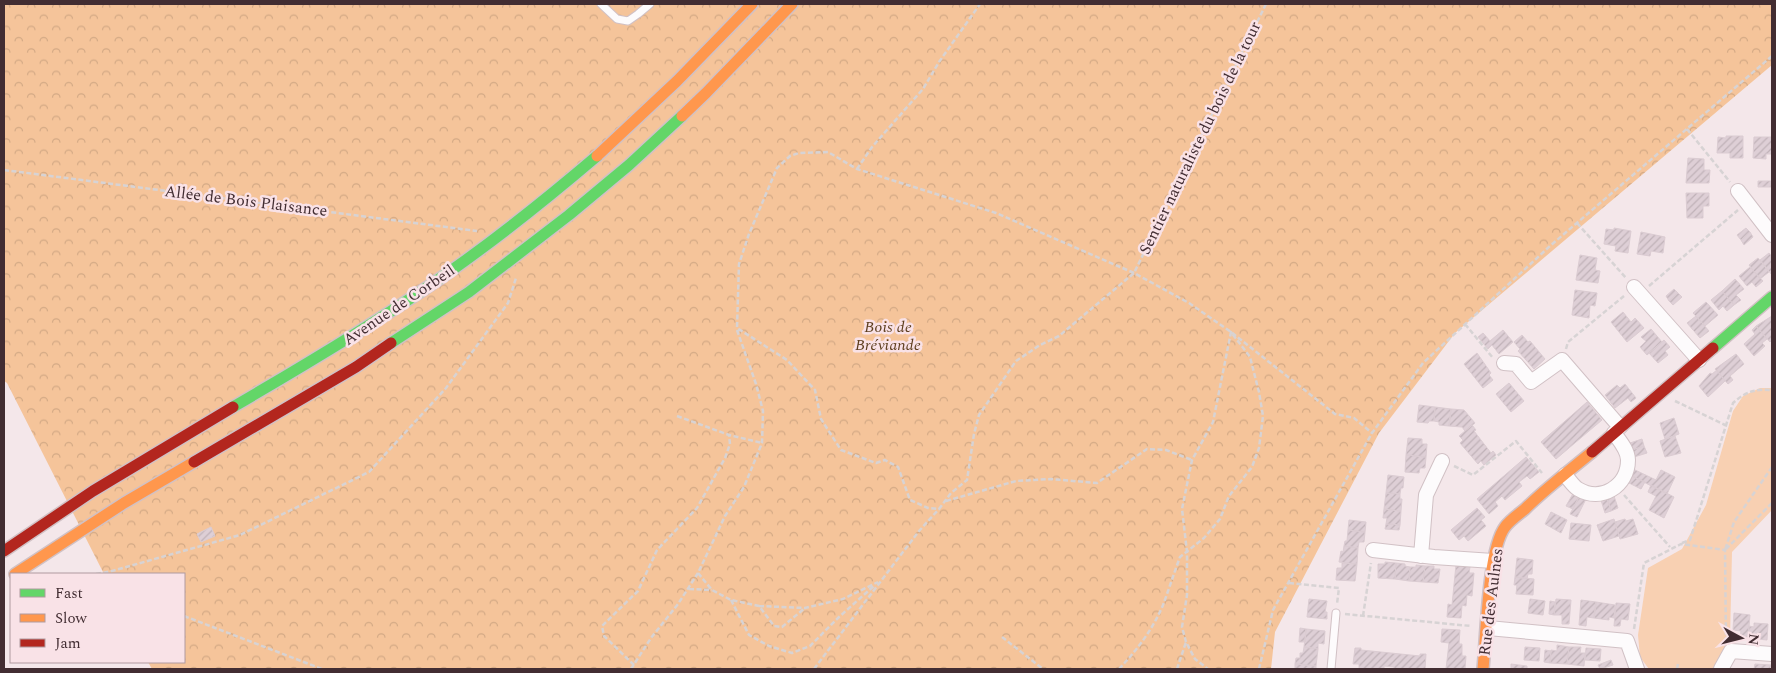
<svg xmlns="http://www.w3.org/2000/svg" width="1776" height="673" font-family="Spectral,serif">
<defs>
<pattern id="forest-crowns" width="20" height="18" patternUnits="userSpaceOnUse" patternTransform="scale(1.25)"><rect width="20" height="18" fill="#f5c49a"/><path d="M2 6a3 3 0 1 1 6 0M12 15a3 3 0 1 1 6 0" fill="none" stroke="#d3a985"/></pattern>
<pattern id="building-hatch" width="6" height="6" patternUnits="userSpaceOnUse" patternTransform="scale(1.25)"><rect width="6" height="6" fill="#decfd6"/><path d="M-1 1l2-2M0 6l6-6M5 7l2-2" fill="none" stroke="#c0b2b8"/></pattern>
</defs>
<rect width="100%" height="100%" fill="#f4e7ea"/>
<!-- forest -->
<path fill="url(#forest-crowns)" d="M4,4H1772V65L1455,333L1379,433L1275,632L1271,669H152L148,662H184V574H104L7,383L4,381Z"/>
<!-- park -->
<path fill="#f8d0b2" d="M1760,388H1772V510L1732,552L1730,639L1721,657L1712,669H1649L1640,657L1638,635L1648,568L1682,549L1706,505L1733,411L1743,396Z"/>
<!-- building -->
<path fill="url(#building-hatch)" stroke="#dbccd2" d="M1726,136H1743V158H1730V153H1717L1718,137L1726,138Z
M1754,137H1771L1772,139V154H1766V159L1753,158Z
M1688,158L1704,159V170H1710L1709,183H1686Z
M1758,181H1771V187H1758Z
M1686,193H1709V206H1703V218H1687Z
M1614,228L1631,231L1628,253L1615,251L1616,246L1604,244L1606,229L1614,230Z
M1746,228L1750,232L1741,240L1737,235Z
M1641,232L1665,237L1663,253L1651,251L1650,256L1637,254Z
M1750,232L1753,237L1744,245L1741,240Z
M1769,253L1772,257V275L1760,260Z
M1580,255L1597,258L1595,270L1600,271L1598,283L1576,280Z
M1758,258L1769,272L1760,279L1749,265Z
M1750,267L1763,281L1756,287L1752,282L1747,286L1739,276Z
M1735,279L1744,289L1736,295L1741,300L1734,305L1722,291Z
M1674,289L1678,293L1669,301L1666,296Z
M1575,290L1597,293L1595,306L1590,305L1589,318L1572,315Z
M1722,291L1734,305L1727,311L1723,306L1719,310L1711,300Z
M1678,293L1682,297L1673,305L1669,301Z
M1706,302L1718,315L1705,326L1693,313Z
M1623,312L1631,322L1635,318L1644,328L1627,342L1611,322Z
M1696,316L1709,331L1700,338L1687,323Z
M1772,316V340L1770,342L1756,326Z
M1756,326L1767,339L1762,343L1765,346L1754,356L1744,344L1755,334L1752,330Z
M1651,329L1662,342L1647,355L1640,347L1646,341L1641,337Z
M1503,330L1513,342L1499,354L1492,345L1488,349L1478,337L1483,333L1490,341Z
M1522,335L1528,342L1530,341L1545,359L1534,369L1518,351L1520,349L1514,342Z
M1664,340L1670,347L1665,351L1668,355L1658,363L1649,353Z
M1477,353L1491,373L1489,375L1493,380L1483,388L1464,364Z
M1736,354L1744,364L1730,376L1733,380L1728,384L1715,369Z
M1717,370L1725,381L1708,397L1699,386L1710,373L1712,374Z
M1509,383L1524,401L1511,412L1496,394Z
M1625,384L1636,398L1631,402L1628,398L1615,408L1605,395L1617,385L1620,388Z
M1587,402L1602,420L1556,459L1541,442Z
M1419,405L1435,407L1434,421H1429L1428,423L1417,422Z
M1435,407L1451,409L1449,426L1439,425V422L1434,421Z
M1451,409L1464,410L1475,423L1465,431L1462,427L1449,426Z
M1674,418L1679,434L1665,439L1660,423Z
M1472,425L1476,430L1474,431L1491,453L1493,451L1496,455L1484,465L1481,461L1478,464L1460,443L1463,440L1459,436Z
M1675,436L1681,453L1665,457L1660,441Z
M1408,438L1422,439V444H1427L1426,457L1406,455Z
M1642,439L1644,446L1632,450L1630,443Z
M1644,446L1647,453L1634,457L1632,450Z
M1406,455L1426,457L1425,468H1420L1419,473L1405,472Z
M1526,457L1539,472L1530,479L1527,476L1519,482L1522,486L1505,500L1502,496L1495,502L1498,506L1489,514L1477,499Z
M1633,469L1656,480L1661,470L1675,477L1667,494L1630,475Z
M1388,475L1404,477L1403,488H1401L1400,494L1386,493Z
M1630,475L1645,482L1641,489L1627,482Z
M1651,485L1674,497L1664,518L1649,510L1656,496L1648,492Z
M1575,490L1581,493L1573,509L1566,506Z
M1386,493L1400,494V499H1402L1401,511L1384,509Z
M1581,493L1586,499L1577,517L1570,514Z
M1613,493L1618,508L1611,511L1606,495Z
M1606,495L1611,511L1605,513L1600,497Z
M1477,508L1485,517L1481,520L1486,526L1468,541L1464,536L1459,540L1451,530Z
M1384,509L1401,511L1400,525L1386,524L1387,518H1383Z
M1551,512L1567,520L1561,533L1545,524Z
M1614,519L1619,536L1603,541L1597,525Z
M1625,519L1626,521L1633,519L1638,534L1620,539L1615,522Z
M1349,520L1366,522L1365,532L1348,530Z
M1571,523L1591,525L1589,541L1569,539Z
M1386,524L1400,525L1399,530L1385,529Z
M211,527L215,536L201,542L197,534Z
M1348,530L1365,532L1364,542H1359L1358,548L1344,546L1345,541H1347Z
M1344,546L1358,548L1357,564L1339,562L1341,551L1343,552Z
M1517,558L1533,560L1532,574H1528L1527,579L1515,577Z
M1385,562L1396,563L1395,579L1378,578V564H1385Z
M1342,563L1357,564L1355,581L1336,580L1337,568H1342Z
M1396,563L1405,564V566L1410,567L1409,581L1395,579Z
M1416,565L1425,566L1423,582L1409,581L1410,567H1416Z
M1456,565L1470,567L1469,573H1474L1472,596L1467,595L1466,606L1462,605L1461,618L1447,617L1448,604L1452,605Z
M1425,566H1434V569H1440L1438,583L1423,582Z
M1515,577L1534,579L1533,595L1516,594L1517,585H1514Z
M1309,599L1327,601L1325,612H1327V619L1307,617Z
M1530,599L1545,601L1543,615L1528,613Z
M1556,599L1571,600L1569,624H1562V615H1554Z
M1581,600L1596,602L1594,618L1587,617L1586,626L1579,625Z
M1550,601L1555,602L1554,615L1549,614Z
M1596,602L1615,605L1614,618L1609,617V620L1594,618Z
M1616,603L1630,604L1628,620L1621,619L1620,626H1614Z
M1734,613L1750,615L1748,638H1740L1741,631L1733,630Z
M1754,623L1768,624L1767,640L1748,638L1749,626L1754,627Z
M1300,628L1306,629L1305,642H1299Z
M1306,629L1325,631L1324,644L1318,643V649L1304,647Z
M1442,629L1460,630L1459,644H1462V656H1466L1465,669H1446L1449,643L1441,642Z
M1557,645L1569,647L1567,664L1550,663L1551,650L1557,651Z
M1304,647L1318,649L1316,666L1295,664L1296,658H1300V653H1303Z
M1525,647L1540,648L1539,661L1524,660Z
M1569,647H1581L1580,653H1585L1584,666L1567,664Z
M1355,648H1361V650L1420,656V654H1426L1425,669H1394V667L1384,666V669H1359V664H1353Z
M1586,648L1601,649L1600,661L1585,660Z
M1545,650L1551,651L1550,663L1544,662Z
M1611,660L1613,665L1600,669L1598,665Z
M1295,664L1316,666V669H1295Z
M1511,664L1527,666V669H1511Z
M1755,664L1771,665L1770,669H1754Z"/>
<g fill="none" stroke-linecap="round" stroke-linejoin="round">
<!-- lane casing -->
<g stroke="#d1c1c5" stroke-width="9">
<path id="lane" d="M601,4L617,19L628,21L638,14L650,4
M1331,669L1336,613"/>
</g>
<!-- street casing -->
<g stroke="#d1c1c5" stroke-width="16">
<path id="street" d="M1738,191L1772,235
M1634,287L1699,360
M1504,363L1516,364L1531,382L1562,360L1620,427
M1565,475C1569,479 1573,486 1578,489C1601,503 1628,486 1628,460C1628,450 1619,440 1614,433
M1373,550L1434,557L1493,561
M1421,556L1426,495L1442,461
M1488,628L1627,641L1637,669
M1721,669L1731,651L1772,654"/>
</g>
<!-- fast casing -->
<g stroke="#d1c1c5" stroke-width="14">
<path id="fast" d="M391,343L469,292L569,215L629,165L682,116
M1713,348L1772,297
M233,407C300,368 366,329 429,286C488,246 543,202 597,156"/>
</g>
<!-- slow casing -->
<g stroke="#d1c1c5" stroke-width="14">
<path id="slow" d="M682,116L706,93L792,4
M597,156L677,81L752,4
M15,574L124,503L194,462
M1483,669C1486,638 1488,549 1505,527C1510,520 1519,514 1525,509C1546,488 1569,471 1592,452"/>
</g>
<!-- jam casing -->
<g stroke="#d1c1c5" stroke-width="14">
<path id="jam" d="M1592,452L1713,348
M194,462L356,367L391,343
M4,551L93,491L233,407"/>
</g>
<!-- path -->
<path stroke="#d7d3d4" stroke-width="2.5" stroke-dasharray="5 2.5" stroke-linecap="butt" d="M1266,4L1134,273L1059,336L1040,345L1016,361L979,415L974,434L967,480L951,493L939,509L928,508L910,500L898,467L885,460L876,463L841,450L821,419L815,390L787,360L737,328L739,264L749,234L777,168L790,156L799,153L828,152L857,169L996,213L1134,273L1189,303L1231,332L1335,414L1354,418L1372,433
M1687,129L1730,182
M857,169L872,147L923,89L939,62L980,4
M4,170L477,231
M1577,223L1626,278
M1649,286L1738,210
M1465,324L1493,358
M737,330L756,384L763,411L762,443L744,487L725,516L698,573L712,590L731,600L759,606L774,626L782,627L805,608
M1566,349L1568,342L1624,296
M1675,401L1725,425
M677,416L729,435L762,443
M1454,466L1473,475L1516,441L1542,473
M1772,467L1734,522L1725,550L1772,503
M1624,495L1670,547
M946,501L1016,481L1051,479L1097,483L1147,449L1166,450L1192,460
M1682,543L1690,540L1733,403C1747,391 1754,389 1772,390
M96,574L112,571L240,535L369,472L446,388L508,303L516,278
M1289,583L1339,588L1337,604
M689,589L712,590
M731,600L749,635L769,646L792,653L810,646L839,617L875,585
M759,606L805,608L843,599L878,582
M1345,614L1471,626
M184,616L322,669
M1363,616L1371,563
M1634,629L1644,563L1681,544L1725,550L1726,641
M1002,637L1043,669
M634,665L604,636L602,626L638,591L657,550L697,508L725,458L730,444L729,435
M631,669L651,638L678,604L698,573
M814,669L919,531L939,509
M1119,669C1137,650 1153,629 1163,605C1169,589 1174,573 1180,557L1204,538L1220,519L1229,496L1252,467L1259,448L1263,416L1259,392L1250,357L1231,332L1213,422L1192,460L1182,509L1187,552V595L1182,627L1186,642L1195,659L1208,669
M1177,669L1186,642
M1259,669L1273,610L1372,433L1423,363L1550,246L1772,56
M1677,669L1678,664"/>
<!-- lane -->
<use href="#lane" stroke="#fdfbfc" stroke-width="7"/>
<!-- street -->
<use href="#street" stroke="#fdfbfc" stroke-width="14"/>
<!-- fast -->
<use href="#fast" stroke="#63d668" stroke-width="11"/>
<!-- slow -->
<use href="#slow" stroke="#ff974d" stroke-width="11"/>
<!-- jam -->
<use href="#jam" stroke="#b3261e" stroke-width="11"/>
</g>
<g text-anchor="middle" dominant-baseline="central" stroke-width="5" stroke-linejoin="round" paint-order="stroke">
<!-- street labels -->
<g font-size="16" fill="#422d32" stroke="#f9e2e7">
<text transform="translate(1200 138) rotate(-64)">Sentier naturaliste du bois de la tour</text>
<text transform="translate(246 201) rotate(7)">Allée de Bois Plaisance</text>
<text transform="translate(399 305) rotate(-34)">Avenue de Corbeil</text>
<text transform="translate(1491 602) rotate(-83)">Rue des Aulnes</text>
</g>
<!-- park labels -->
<g font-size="16" font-style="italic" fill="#5e3e1e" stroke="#f9e2e7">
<text x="888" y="327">Bois de<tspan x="888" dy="18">Bréviande</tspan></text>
</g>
</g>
<!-- border -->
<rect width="1776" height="673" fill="none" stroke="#422d32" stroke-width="10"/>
<!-- legend -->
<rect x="10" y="573" width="175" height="90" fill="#f9e2e7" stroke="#b09a9f"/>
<rect x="20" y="589" width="25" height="8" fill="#63d668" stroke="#b09a9f"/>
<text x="55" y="598" font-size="15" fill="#422d32">Fast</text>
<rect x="20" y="614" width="25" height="8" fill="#ff974d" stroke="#b09a9f"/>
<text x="55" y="623" font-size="15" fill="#422d32">Slow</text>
<rect x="20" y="639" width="25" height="8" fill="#b3261e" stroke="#b09a9f"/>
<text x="55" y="648" font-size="15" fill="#422d32">Jam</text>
<!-- north arrow -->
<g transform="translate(1741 638) rotate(97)" stroke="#f9e2e7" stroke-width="4" paint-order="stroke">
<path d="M0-4L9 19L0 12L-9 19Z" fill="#422d32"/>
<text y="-8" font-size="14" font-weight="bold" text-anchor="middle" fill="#422d32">N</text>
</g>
</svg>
